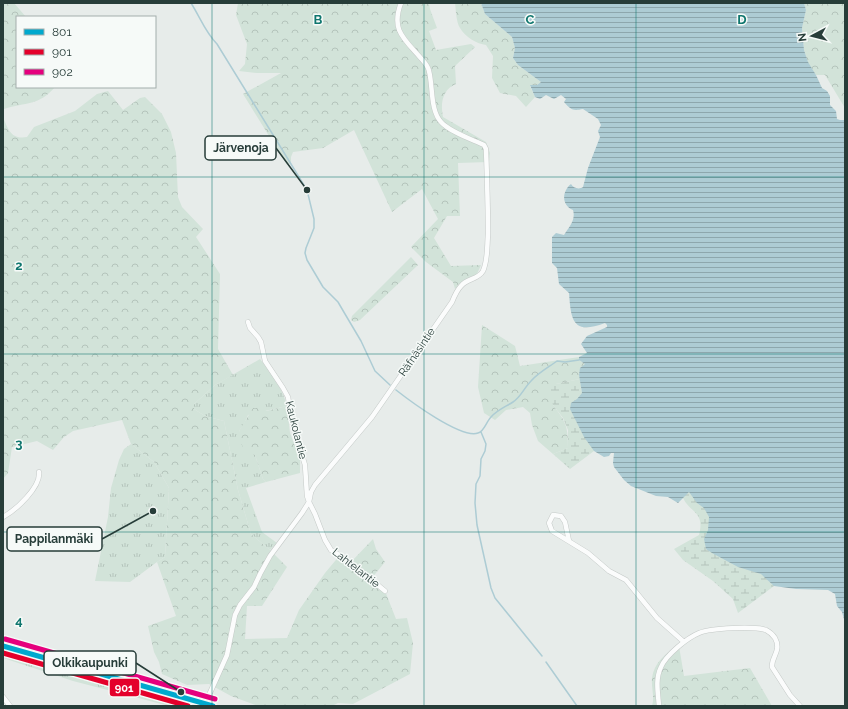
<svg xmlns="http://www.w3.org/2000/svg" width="848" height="709" font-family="Raleway,sans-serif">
<defs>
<pattern id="grass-tufts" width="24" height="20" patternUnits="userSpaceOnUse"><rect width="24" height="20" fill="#d2e3d9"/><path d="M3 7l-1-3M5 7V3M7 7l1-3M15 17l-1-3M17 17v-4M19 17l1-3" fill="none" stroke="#b4c4bb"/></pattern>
<pattern id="forest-crowns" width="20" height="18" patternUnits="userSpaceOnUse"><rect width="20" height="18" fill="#d2e3d9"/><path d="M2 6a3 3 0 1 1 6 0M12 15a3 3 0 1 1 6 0" fill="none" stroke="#b4c4bb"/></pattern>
<pattern id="wetland-marsh" width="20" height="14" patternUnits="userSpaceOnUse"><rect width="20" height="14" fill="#d2e3d9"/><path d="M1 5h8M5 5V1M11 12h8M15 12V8" fill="none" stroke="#b4c4bb"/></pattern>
<pattern id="water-rules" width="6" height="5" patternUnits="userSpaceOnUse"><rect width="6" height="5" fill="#adccd4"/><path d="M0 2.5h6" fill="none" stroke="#8da7ad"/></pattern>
</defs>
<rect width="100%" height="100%" fill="#e7ecea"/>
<!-- grass -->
<path fill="url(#grass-tufts)" d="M260,359C272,374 282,387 287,406L248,415L244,424L239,431L255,455L263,479L266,482L246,488L262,532L277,543L270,550L251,534L238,490L224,421L205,416L194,409V404L215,385Z
M131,444L154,462L169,488L165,557L157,562L130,582L95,581L108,517L111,488L119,460L124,449Z
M3,650L175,700L191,706H169L73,681L3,658Z"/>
<!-- forest -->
<path fill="url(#forest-crowns)" d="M3,3H14L26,17H17V87H55C39,106 26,102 4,109L3,112Z
M238,3H429L430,9L437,28L429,31L436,50L471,44L475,47L455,66L456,84C443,89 440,103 443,117L486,142L490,153L489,162L458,163L460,216H447L434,238L451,266L481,265L477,274L459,284L455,289L453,282L426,262L411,247L438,219L422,189L392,212L354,130L323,148L293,152L291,157V163L287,165L243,94L281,73H257L239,71L245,64L247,44L236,15Z
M455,3H481L485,14L512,37L515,48L513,58L518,65L541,82L537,85L530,86L535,97L526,107L516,96L500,93L492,78L493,56L486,45C477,44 465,37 460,28C456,22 456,10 455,3Z
M804,3H845V108L825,75H816L808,63L804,50L802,28L806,10Z
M108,91L123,110L140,98L145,97L162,114L171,132L176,153L178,197L182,207L203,229L196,237L220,274L218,349L233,375L215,385L194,404V409L205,416L224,421L238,490L251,534L270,550L287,567L262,606H247L245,639L287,638L299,610L325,573L340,555L351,562L373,539L376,549L385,562L371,579L385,591L396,619L407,618L413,643L410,674L353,704L338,703L332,706H258L231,696L209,684L187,685L162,674L159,662L154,652L148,626L176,616L157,562L165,557L169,488L154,462L131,444L122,420L73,431L64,437L53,450L37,441L12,447L8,473L3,479V117C8,129 11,140 27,137L34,127L75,111L97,94Z
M411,257L418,265L360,320L354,322L351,320L352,316Z
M482,325L515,346L520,366L579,357V360L585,364L579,375L580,379L556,384L553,405C566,422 568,426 568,448L553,454L538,441L532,425L530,413L523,407L506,410L495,420L484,413L478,387Z
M287,406L290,433L300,459V473L266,482L263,479L255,455L243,449L239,431L253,408H261L266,411Z
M679,646L684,676L750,668L772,706H652C655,697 651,688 652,678C654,663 666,652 679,646Z"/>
<!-- wetland -->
<path fill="url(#wetland-marsh)" d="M580,379L582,393L596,440L594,451L570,469L553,454L568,448V430L563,418L553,405L549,390L556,384Z
M694,481L787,572L774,586L738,613L733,599L713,581L683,560L674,549L699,535C705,511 691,514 683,498Z"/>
<!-- water -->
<path fill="url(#water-rules)" d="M481,3H804L806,10L802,28L804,50L808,62L816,75L822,88L827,91L830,96V105L836,111L837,119L840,120H845V623L842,612L837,606L835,594L828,590L796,589L774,586L761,574L738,567L712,553L706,549L704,539L708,530L709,517L704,508L697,503L689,492L678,503L668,497L656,496L631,486L624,480L614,467L613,463L614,453H611L609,456L604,457L594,451L584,437L570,409L571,403L577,399L582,393L579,375L580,368L585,364L579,360V357L587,353L581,344L587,336L607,327V325L605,323C573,335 571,321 569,293L559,284L557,268L552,263V237L556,233L564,235C569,227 576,220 573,210C561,205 562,191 571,184C573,188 579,190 583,187L588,168L600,137L598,131L601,125L598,119L583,109C573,111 571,110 564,102L566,99L561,95L554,99L546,95L540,99L535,97L530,85H537L541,82L518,65L513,58L515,48L512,37L485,14Z"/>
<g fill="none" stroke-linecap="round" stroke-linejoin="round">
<!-- stream -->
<path stroke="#adccd4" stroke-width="1.5" d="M191,3C200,17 205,32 217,44L307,190L314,219V228L306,248L305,253L307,260L323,287L338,302L345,314L361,341L375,371L390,385
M396,390C410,401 461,439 478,433C484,432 486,422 491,417C497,410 505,407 513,402C521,397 524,388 531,381C538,373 549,367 557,361L565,362L579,360
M481,432L486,444L485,451L481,459L480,476L476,484L475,503L477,525L491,588L495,598L542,656
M546,662L577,706"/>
<!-- street casing -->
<g stroke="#c4c9c7" stroke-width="5.5">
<path id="street" d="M248,322L250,328L258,337L261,342L265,361L283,388L288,397L293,426L305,465L307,496L309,502L315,514L325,540L331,550L350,562L385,591
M3,517C16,510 41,487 39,472
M569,541L565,522L561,516L553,515L549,523L552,531L588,553L609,571L626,580L657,618L684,642
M3,697L10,706
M205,704L227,655L235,615L240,605L254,587L260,574L270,556L302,513L309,502L311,492L315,485L372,417L452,302C454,297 457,290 461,286C467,278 478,280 483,271C488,260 487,246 488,234C488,206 487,177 486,149L484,145C471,139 450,132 441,122C430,110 433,86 429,71C428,65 423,61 419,56C403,38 391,29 401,3
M659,706C658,693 655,679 661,667C666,655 687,638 699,633C711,628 754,626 766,630C770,632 773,635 775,638C782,651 771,657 772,667L790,695L800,706"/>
</g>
<!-- secondary casing -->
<g stroke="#c4cac8" stroke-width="7">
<path id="secondary" d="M3,646L213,706"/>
</g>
<!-- street -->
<use href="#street" stroke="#fbfcfc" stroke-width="4.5"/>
<!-- secondary -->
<use href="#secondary" stroke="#fbfcfc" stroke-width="6"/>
<!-- bus-1 casing -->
<g stroke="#f6faf8" stroke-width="8">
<path id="bus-1" d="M3,646L213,706"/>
</g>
<!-- bus-2 casing -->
<g stroke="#f6faf8" stroke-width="8">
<path id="bus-2" d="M3,653L188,706"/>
</g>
<!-- bus-3 casing -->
<g stroke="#f6faf8" stroke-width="8">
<path id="bus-3" d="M5,639L215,699"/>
</g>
<!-- bus-1 -->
<use href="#bus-1" stroke="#00a9ce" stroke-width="5"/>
<!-- bus-2 -->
<use href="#bus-2" stroke="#e4002b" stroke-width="5"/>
<!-- bus-3 -->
<use href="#bus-3" stroke="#e5007d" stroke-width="5"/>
</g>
<!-- grid -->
<path fill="none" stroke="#0f766e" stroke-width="1" stroke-opacity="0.55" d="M212,3V706M424,3V706M636,3V706M3,177H845M3,354H845M3,532H845"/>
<g text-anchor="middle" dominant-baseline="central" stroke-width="3" stroke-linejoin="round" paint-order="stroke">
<!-- street labels -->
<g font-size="11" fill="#273d39" stroke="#f6faf8">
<text transform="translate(417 352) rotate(-56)">Räfnäsintie</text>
<text transform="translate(296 430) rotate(76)">Kaukolantie</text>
<text transform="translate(356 568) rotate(38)">Lahtelantie</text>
</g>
</g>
<g font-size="13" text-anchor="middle" font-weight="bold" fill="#0f766e" stroke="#f6faf8" stroke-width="3" stroke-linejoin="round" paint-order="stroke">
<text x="318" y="24">B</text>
<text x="530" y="24">C</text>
<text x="742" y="24">D</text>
<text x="19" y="270">2</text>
<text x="19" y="448">3</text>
<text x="19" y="625">4</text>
</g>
<!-- callouts -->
<path fill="none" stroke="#273d39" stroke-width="1.5" d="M307 190L276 148M153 511L102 539M181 692L136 663"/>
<g fill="#273d39" stroke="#f6faf8" stroke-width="1.5">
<circle cx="307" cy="190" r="4"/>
<circle cx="153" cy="511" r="4"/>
<circle cx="181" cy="692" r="4"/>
</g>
<g fill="#f6faf8" stroke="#273d39" stroke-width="1.5">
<rect x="205" y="136" width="71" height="24" rx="4"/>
<rect x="7" y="527" width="95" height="24" rx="4"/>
<rect x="44" y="651" width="92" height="24" rx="4"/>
</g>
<g font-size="12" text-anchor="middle" font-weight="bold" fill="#273d39">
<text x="241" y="152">Järvenoja</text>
<text x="54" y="543">Pappilanmäki</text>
<text x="90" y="667">Olkikaupunki</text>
</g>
<rect stroke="#f6faf8" stroke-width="1.5" x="109" y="678" width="31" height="19" rx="4" fill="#e4002b"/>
<g font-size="11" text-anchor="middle" font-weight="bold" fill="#fff">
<text x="124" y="692">901</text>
</g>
<!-- border -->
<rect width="848" height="709" fill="none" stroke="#273d39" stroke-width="8"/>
<!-- legend -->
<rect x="16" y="16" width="140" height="72" fill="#f6faf8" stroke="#a3aeac"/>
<rect x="24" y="29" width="20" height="6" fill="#00a9ce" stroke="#a3aeac"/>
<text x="52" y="36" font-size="12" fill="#273d39">801</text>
<rect x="24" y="49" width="20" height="6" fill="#e4002b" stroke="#a3aeac"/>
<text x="52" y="56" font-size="12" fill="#273d39">901</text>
<rect x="24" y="69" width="20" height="6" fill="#e5007d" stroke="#a3aeac"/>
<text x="52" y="76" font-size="12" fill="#273d39">902</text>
<!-- north arrow -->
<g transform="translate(812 36) rotate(263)" stroke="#f6faf8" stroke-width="3" paint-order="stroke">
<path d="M0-3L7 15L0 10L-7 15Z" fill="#273d39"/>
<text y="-6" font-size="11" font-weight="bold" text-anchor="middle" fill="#273d39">N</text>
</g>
</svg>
